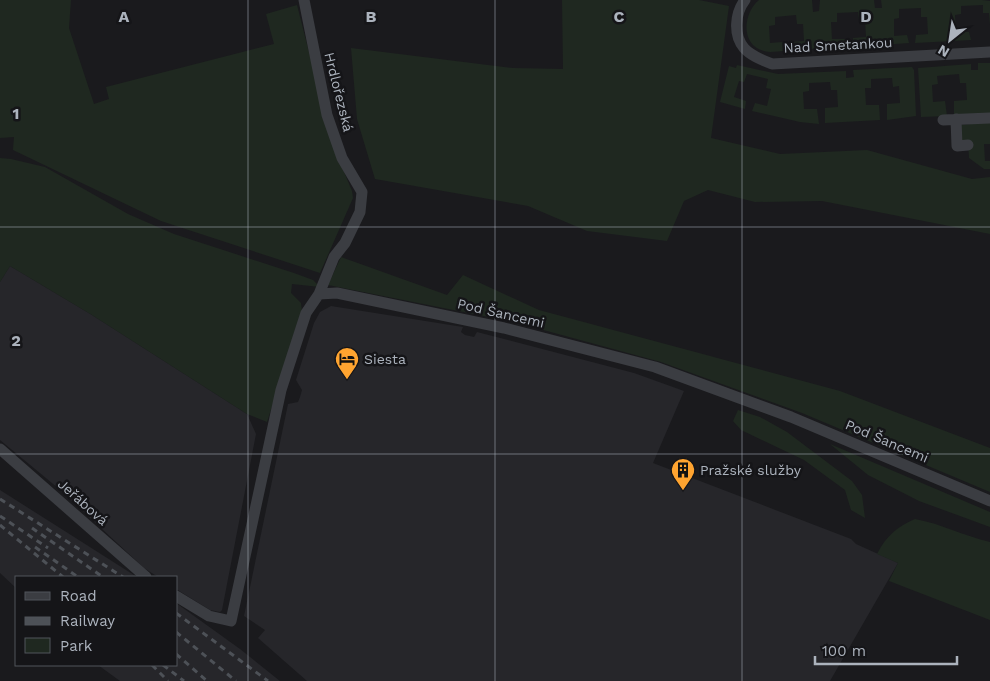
<svg xmlns="http://www.w3.org/2000/svg" width="990" height="681" font-family="'Work Sans',sans-serif">
<rect width="100%" height="100%" fill="#1a1a1d"/>
<!-- built -->
<path fill="#26262a" d="M10,266L92,315L247,414L256,434L222,610L220,612L210,610L176,589V577H158L144,568L58,488L0,440V282Z
M331,306L463,327L461,332L465,335L474,337L477,332L634,373L684,391L653,463L851,539L856,544L898,563L830,681H307L258,638L265,630L244,616L288,404L298,402L300,397L302,390L296,380L314,323L320,312Z
M0,490L82,542L137,577H16V588L0,573Z
M176,603L240,649L280,681H120L98,665H176Z"/>
<!-- green -->
<path fill="#1f2820" d="M0,0H71L69,28L94,104L109,99L106,87L274,44L266,14L297,5L332,143L352,191L353,198L320,273L161,221L13,150L14,137L0,138Z
M562,0H699L729,6L711,138L780,154L867,150L972,179L990,177V234L822,201L755,202L708,190L684,201L667,241L587,231L528,206L375,179L357,119L351,48L513,68L563,69Z
M759,0H812L813,12L819,11L820,0H874L875,8H882L881,0H982L990,1V25L989,13H983V5L961,6V14L955,15L956,32H969L971,40L915,43L916,35L928,34L927,17H921V8L899,9V18L894,19V36L907,35L909,43L853,47V38L866,37L865,20H859L858,12L837,13V22H831L832,39H845L846,47L791,50L792,42L804,41L803,24H797L796,15L775,17V25L769,26L770,43L783,42L784,51C778,51 770,53 764,51C740,45 743,13 759,0Z
M978,63H990V114L954,116V101L967,100L966,83H960L959,74L937,76L938,84L932,85L933,102L945,101L947,116L921,117L918,68L971,64V70H978Z
M737,65L778,74L846,71V78L854,77L853,70L912,67L914,70L916,116L887,120V104L900,103L899,86L893,87L892,78L871,79V88H865L866,105H879L880,120L825,123V108L838,107L837,90H831L830,82L809,83V91L803,92L804,109H817L819,124L800,122L752,111L755,103L767,106L771,89L766,88L768,79L747,74L744,82L739,81L734,97L746,101L745,109L720,102L729,66L736,68Z
M990,122V144H984L985,161H990V169H984L969,158L968,142L962,141L961,125Z
M0,158L11,159L45,167L128,214L174,234L294,273L313,280L320,287L292,284L291,293L301,303L302,312L267,422L247,414L92,315L10,266L0,282Z
M341,257L447,295L463,275L539,310L840,391L990,448V492L802,413L661,362L514,322L328,285Z
M738,410L760,417L787,432L852,481L862,495L865,518L851,510L845,490L804,460L741,430L733,421Z
M830,444L990,512V527L919,501L868,475Z
M915,519C942,524 964,536 990,542V620L889,581L898,563L877,554C886,536 897,527 915,519Z"/>
<g fill="none" stroke-linecap="round" stroke-linejoin="round">
<!-- minor -->
<path stroke="#3b3d42" stroke-width="11" d="M745,0C735,13 733,35 744,48C751,56 762,60 772,64L990,52
M956,119L957,146L968,145
M943,120L990,118
M319,294L337,293L504,328L655,367L791,417L990,501
M0,449L146,577
M176,596L209,616L231,621L281,390L306,313L319,294L334,257L345,243L360,212L362,192L342,158L327,115L304,0"/>
<!-- rail -->
<path stroke="#4d5157" stroke-width="3" stroke-dasharray="6 5" stroke-linecap="butt" d="M0,499L123,577
M0,516L48,548
M0,525L63,577
M32,528L103,577
M35,547L78,577
M176,613L268,681
M176,632L236,681
M176,654L207,681
M152,665L168,681
M163,665L184,681"/>
</g>
<!-- grid -->
<path fill="none" stroke="#acb3bd" stroke-width="1" stroke-opacity="0.55" d="M248,0V681M495,0V681M742,0V681M0,227H990M0,454H990"/>
<!-- icons -->
<defs>
<g id="hotel-pin" transform="scale(1.25)"><path d="M0 17L-7.5 6A9.5 9.5 0 1 1 7.5 6Z" fill="#ffa430" stroke="#151518"/><path d="M-6-4.5h1.5V1H6V5H4.5V3h-9V5H-6ZM-4 0a1.8 1.8 0 1 1 3.6 0ZM.5 0V-2.5h3Q6-2.5 6 0Z" fill="#111"/></g>
<g id="building-pin" transform="scale(1.25)"><path d="M0 17L-7.5 6A9.5 9.5 0 1 1 7.5 6Z" fill="#ffa430" stroke="#151518"/><path d="M-4-6H4V6H1V3H-1V6H-4ZM-2.5-4.3h1.7v1.8h-1.7ZM.8-4.3h1.7v1.8H.8ZM-2.5-1h1.7V.8h-1.7ZM.8-1h1.7V.8H.8Z" fill="#111"/></g>
</defs>
<g fill-rule="evenodd">
<use href="#hotel-pin" x="347" y="359"/>
<use href="#building-pin" x="683" y="470"/>
</g>
<g text-anchor="middle" dominant-baseline="central" stroke-width="5" stroke-linejoin="round" paint-order="stroke">
<!-- street labels -->
<g font-size="14" fill="#acb3bd" stroke="#151518">
<text transform="translate(838 45) rotate(-3)">Nad Smetankou</text>
<text transform="translate(339 92) rotate(76)">Hrdlořezská</text>
<text transform="translate(501 313) rotate(13)">Pod Šancemi</text>
<text transform="translate(887 441) rotate(23)">Pod Šancemi</text>
<text transform="translate(83 502) rotate(42)">Jeřábová</text>
</g>
<!-- poi labels -->
<g font-size="14" fill="#acb3bd" stroke="#151518" text-anchor="start">
<text x="364" y="359">Siesta</text>
<text x="700" y="470">Pražské služby</text>
</g>
</g>
<g font-size="16" text-anchor="middle" font-weight="bold" fill="#acb3bd" stroke="#151518" stroke-width="5" stroke-linejoin="round" paint-order="stroke">
<text x="124" y="22">A</text>
<text x="371" y="22">B</text>
<text x="619" y="22">C</text>
<text x="866" y="22">D</text>
<text x="16" y="119">1</text>
<text x="16" y="346">2</text>
</g>
<!-- legend -->
<rect x="15" y="576" width="162" height="90" fill="#151518" stroke="#51545a"/>
<rect x="25" y="592" width="25" height="8" fill="#3b3d42" stroke="#51545a"/>
<text x="60" y="601" font-size="15" fill="#acb3bd">Road</text>
<rect x="25" y="617" width="25" height="8" fill="#4d5157" stroke="#51545a"/>
<text x="60" y="626" font-size="15" fill="#acb3bd">Railway</text>
<rect x="25" y="638" width="25" height="15" fill="#1f2820" stroke="#51545a"/>
<text x="60" y="651" font-size="15" fill="#acb3bd">Park</text>
<!-- north arrow -->
<g transform="translate(950 40) rotate(210)" stroke="#151518" stroke-width="4" paint-order="stroke">
<path d="M0-4L9 19L0 12L-9 19Z" fill="#acb3bd"/>
<text y="-8" font-size="14" font-weight="bold" text-anchor="middle" fill="#acb3bd">N</text>
</g>
<!-- scale -->
<path d="M815 656v8h142v-8" fill="none" stroke="#acb3bd" stroke-width="2.5"/>
<text x="822" y="656" font-size="15" fill="#acb3bd" stroke="#151518" stroke-width="4" paint-order="stroke">100 m</text>
</svg>
